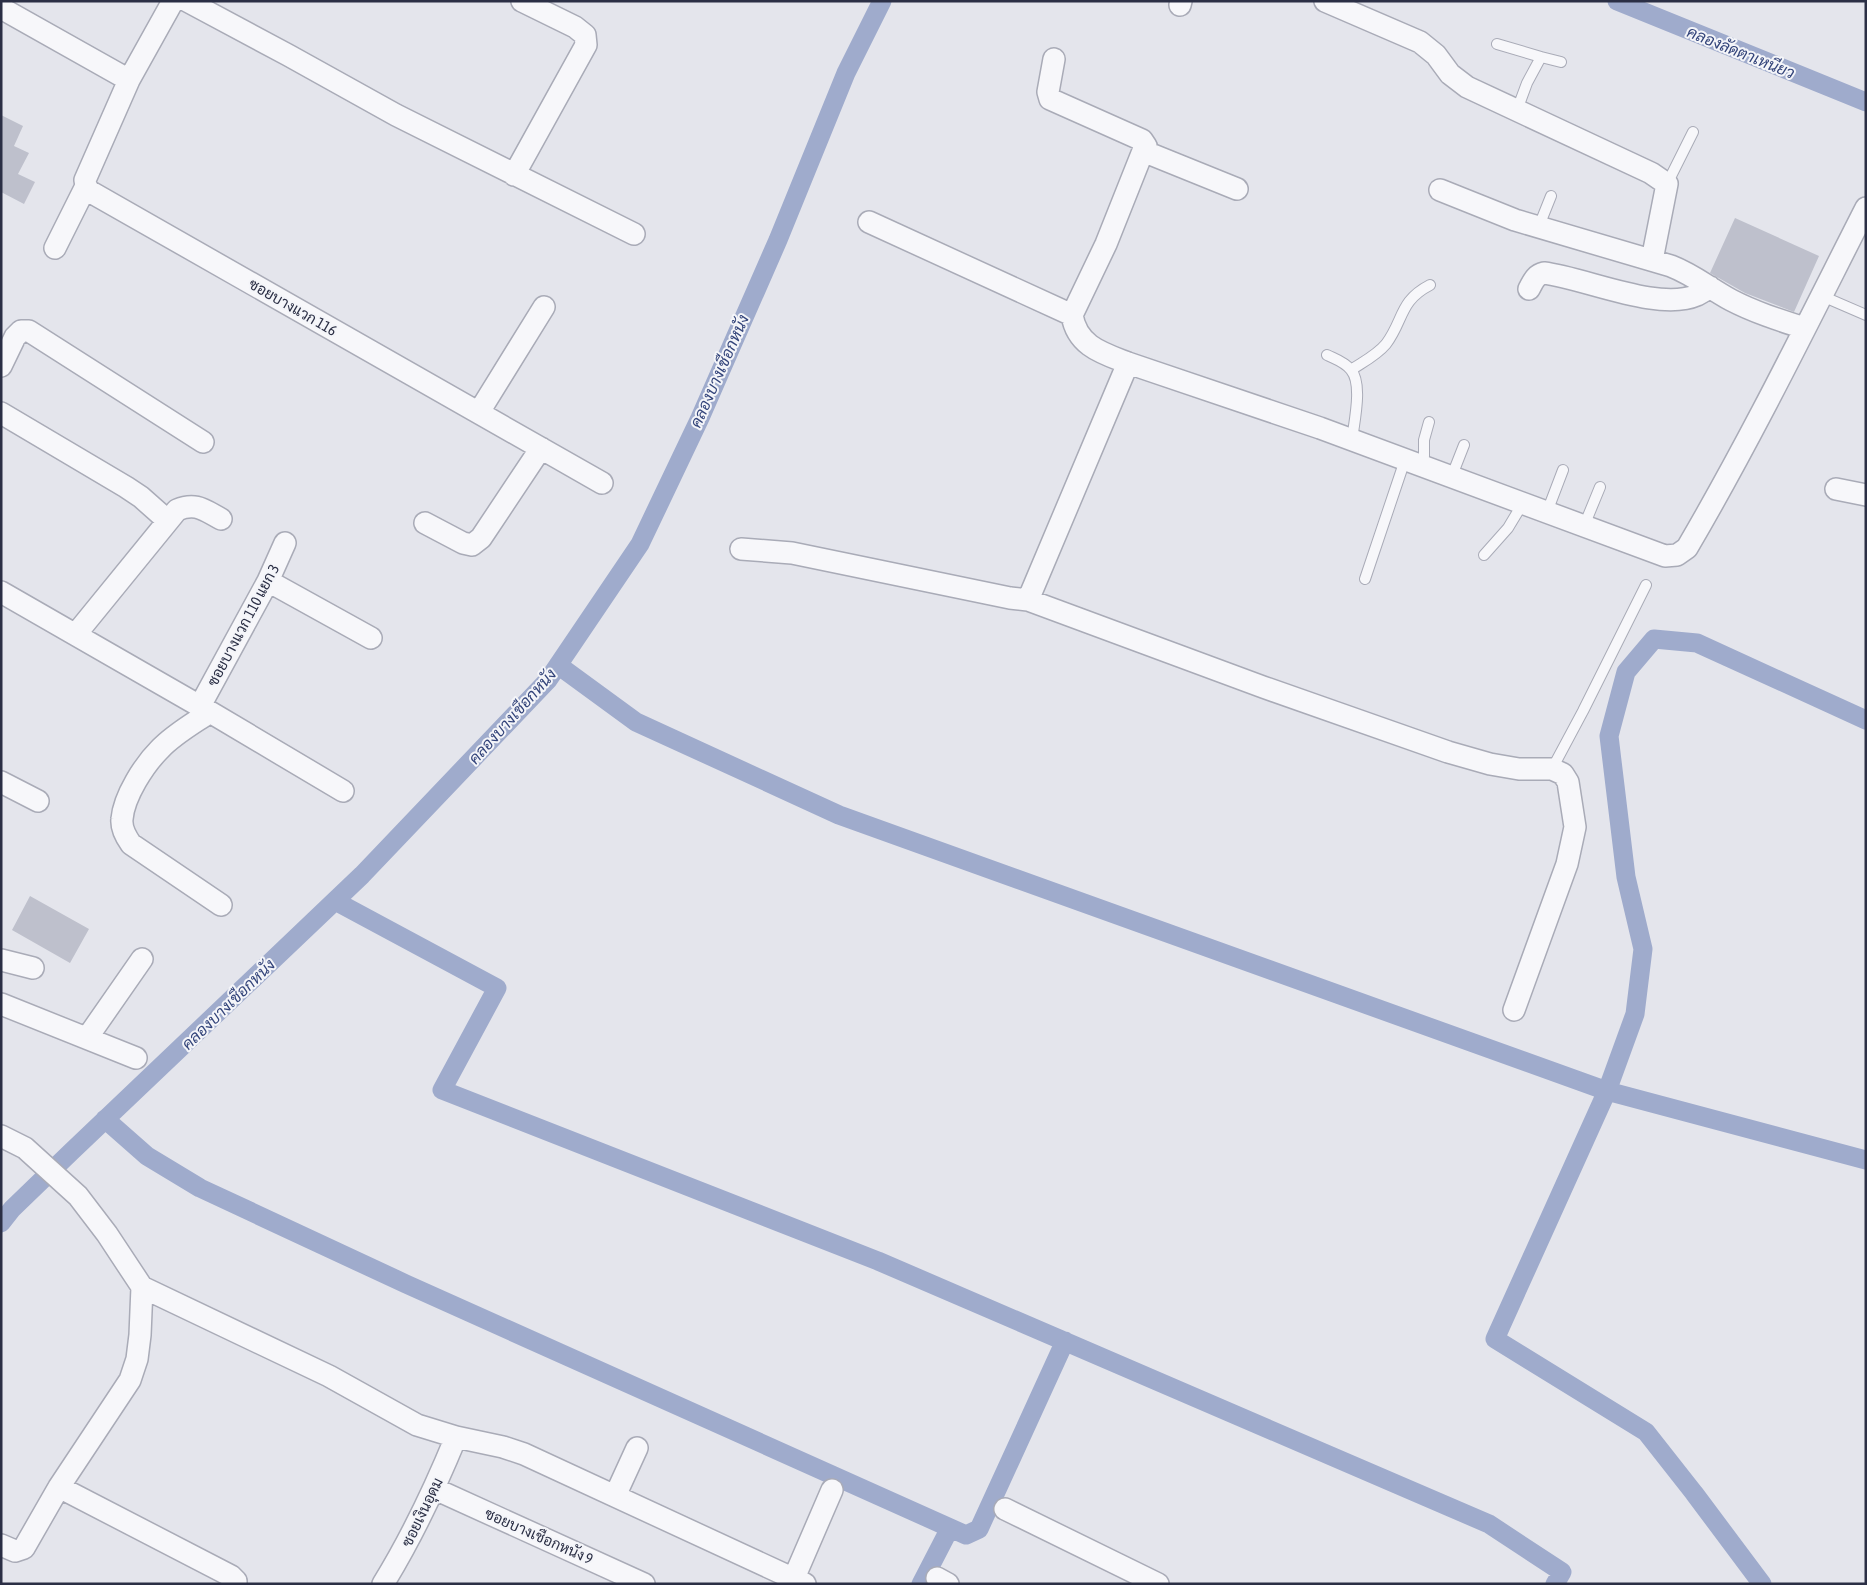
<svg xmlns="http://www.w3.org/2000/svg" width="1867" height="1585" font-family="'Asap Condensed',Sarabun,sans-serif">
<rect width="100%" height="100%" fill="#e4e5ec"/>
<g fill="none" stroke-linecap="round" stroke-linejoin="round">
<!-- canal -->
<path stroke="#9fabcc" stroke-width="19" d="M1617,1L1866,102
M558,665L636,722L839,815L1607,1091L1866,1160
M335,901L497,988L442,1090L878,1261L1489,1524L1562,1572L1555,1584
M105,1119L147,1156L200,1188L406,1284L966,1535L979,1529L1065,1341
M1,1223L12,1209L71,1152L362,875L548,680L640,544L700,418L778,240L846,73L882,1
M921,1584L950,1528
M1762,1584L1694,1493L1646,1432L1495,1339L1607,1091L1635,1014L1643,949L1626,877L1609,736L1626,672L1654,639L1697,643L1866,720"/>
</g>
<!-- building -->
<path fill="#bec0cc" d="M1,115L23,126L14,146L29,153L18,174L35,182L24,204L1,192Z
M1735,218L1819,256L1794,312L1745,293L1710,273Z
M30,896L89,929L70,963L12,930Z"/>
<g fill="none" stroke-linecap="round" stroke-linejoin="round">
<!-- service casing -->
<g stroke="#a9abb7" stroke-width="12">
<path id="service" d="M1497,44L1541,57
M1517,110L1527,83L1541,57L1561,62
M1667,184L1693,132
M1539,226L1551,196
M1822,296L1866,315
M1327,355C1335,359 1345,362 1351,370C1363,384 1354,422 1352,440
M1351,370C1363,362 1377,355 1386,344C1404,320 1399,301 1430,285
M1422,466L1424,456V440L1429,422
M1451,478L1464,445
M1547,512L1563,470
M1584,526L1600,487
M1484,555L1508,528L1523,503
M1365,579L1405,460
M1552,769L1583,711L1646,585"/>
</g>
<!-- minor casing -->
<g stroke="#a9abb7" stroke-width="24">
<path id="minor" d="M173,1L129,80L85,180L86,186L89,191L602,483
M187,1L288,55L396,115L634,234
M1325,1L1420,42L1436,55L1450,74L1467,87L1651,173L1667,184L1652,260
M1180,5L1181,1
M1,8L129,80
M1054,59L1048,92L1050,99L1142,140L1146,146L1143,151L1237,189
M1143,151L1106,244L1072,315C1077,346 1102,353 1128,363L1320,428L1665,556L1677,555L1687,548C1752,437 1808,322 1866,208
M514,175L586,45L585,35L575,27L522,1
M1440,190L1515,220L1671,266C1694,275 1709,288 1731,300C1754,312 1779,320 1804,328
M869,222L1072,315
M55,248L86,186
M1529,289C1533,282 1535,275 1544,273C1585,278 1659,312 1697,295C1701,293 1706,290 1710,287
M1128,363L1028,600L1263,687L1448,752L1490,764L1519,769H1552L1563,774L1568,782L1575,827L1567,864L1514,1010
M1,366L15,337L21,331H29L203,442
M479,412L544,307
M1,413L126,487L141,497L168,521
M1836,489L1866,495
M425,523L463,543L472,545L481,538L541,448
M741,549L792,553L1010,598L1028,600
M268,581L371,638
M1,592L210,712L343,791
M76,634L177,510C196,502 204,510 221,519
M200,706L268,581L285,543
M210,712C194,723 174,734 160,749C144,765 124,796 122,819C121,828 126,837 131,844L221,905
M1,782L38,801
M1,960L33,968
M1,1004L136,1058
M87,1038L142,959
M1,1136L25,1148L78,1196L107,1234L142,1287L329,1376L417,1425L456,1437L503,1447L524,1454L805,1584
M59,1487L231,1576L236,1581V1584
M435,1489L644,1584
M615,1496L637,1448
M1005,1509L1158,1584
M1,1545L15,1551L24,1548L59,1487L130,1380L137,1359L140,1335L142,1287
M794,1578L832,1490
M937,1578L948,1584
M383,1584C412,1537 435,1488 456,1437"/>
</g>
<!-- service -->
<use href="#service" stroke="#f7f7fa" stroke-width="10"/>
<!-- minor -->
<use href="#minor" stroke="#f7f7fa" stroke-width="21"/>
</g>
<g text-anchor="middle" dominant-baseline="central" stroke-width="4" stroke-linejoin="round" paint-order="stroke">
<!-- street labels -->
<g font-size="15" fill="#2b2f45" stroke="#f4f5f9">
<text transform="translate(293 307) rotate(30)">ซอยบางแวก 116</text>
<text transform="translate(243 625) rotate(-62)">ซอยบางแวก 110 แยก 3</text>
<text transform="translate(422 1512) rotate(-64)">ซอยเงินอุดม</text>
<text transform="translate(539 1536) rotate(24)">ซอยบางเชือกหนัง 9</text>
</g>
<!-- water labels -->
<g font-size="16" font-style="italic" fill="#33447a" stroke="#f4f5f9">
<text transform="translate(1741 52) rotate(22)">คลองลัดตาเหนียว</text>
<text transform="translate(719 371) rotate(-66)">คลองบางเชือกหนัง</text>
<text transform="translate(512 716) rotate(-48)">คลองบางเชือกหนัง</text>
<text transform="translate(228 1004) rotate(-44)">คลองบางเชือกหนัง</text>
</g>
</g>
<!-- border -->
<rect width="1867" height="1585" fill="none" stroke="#2b2f45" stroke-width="5"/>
</svg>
